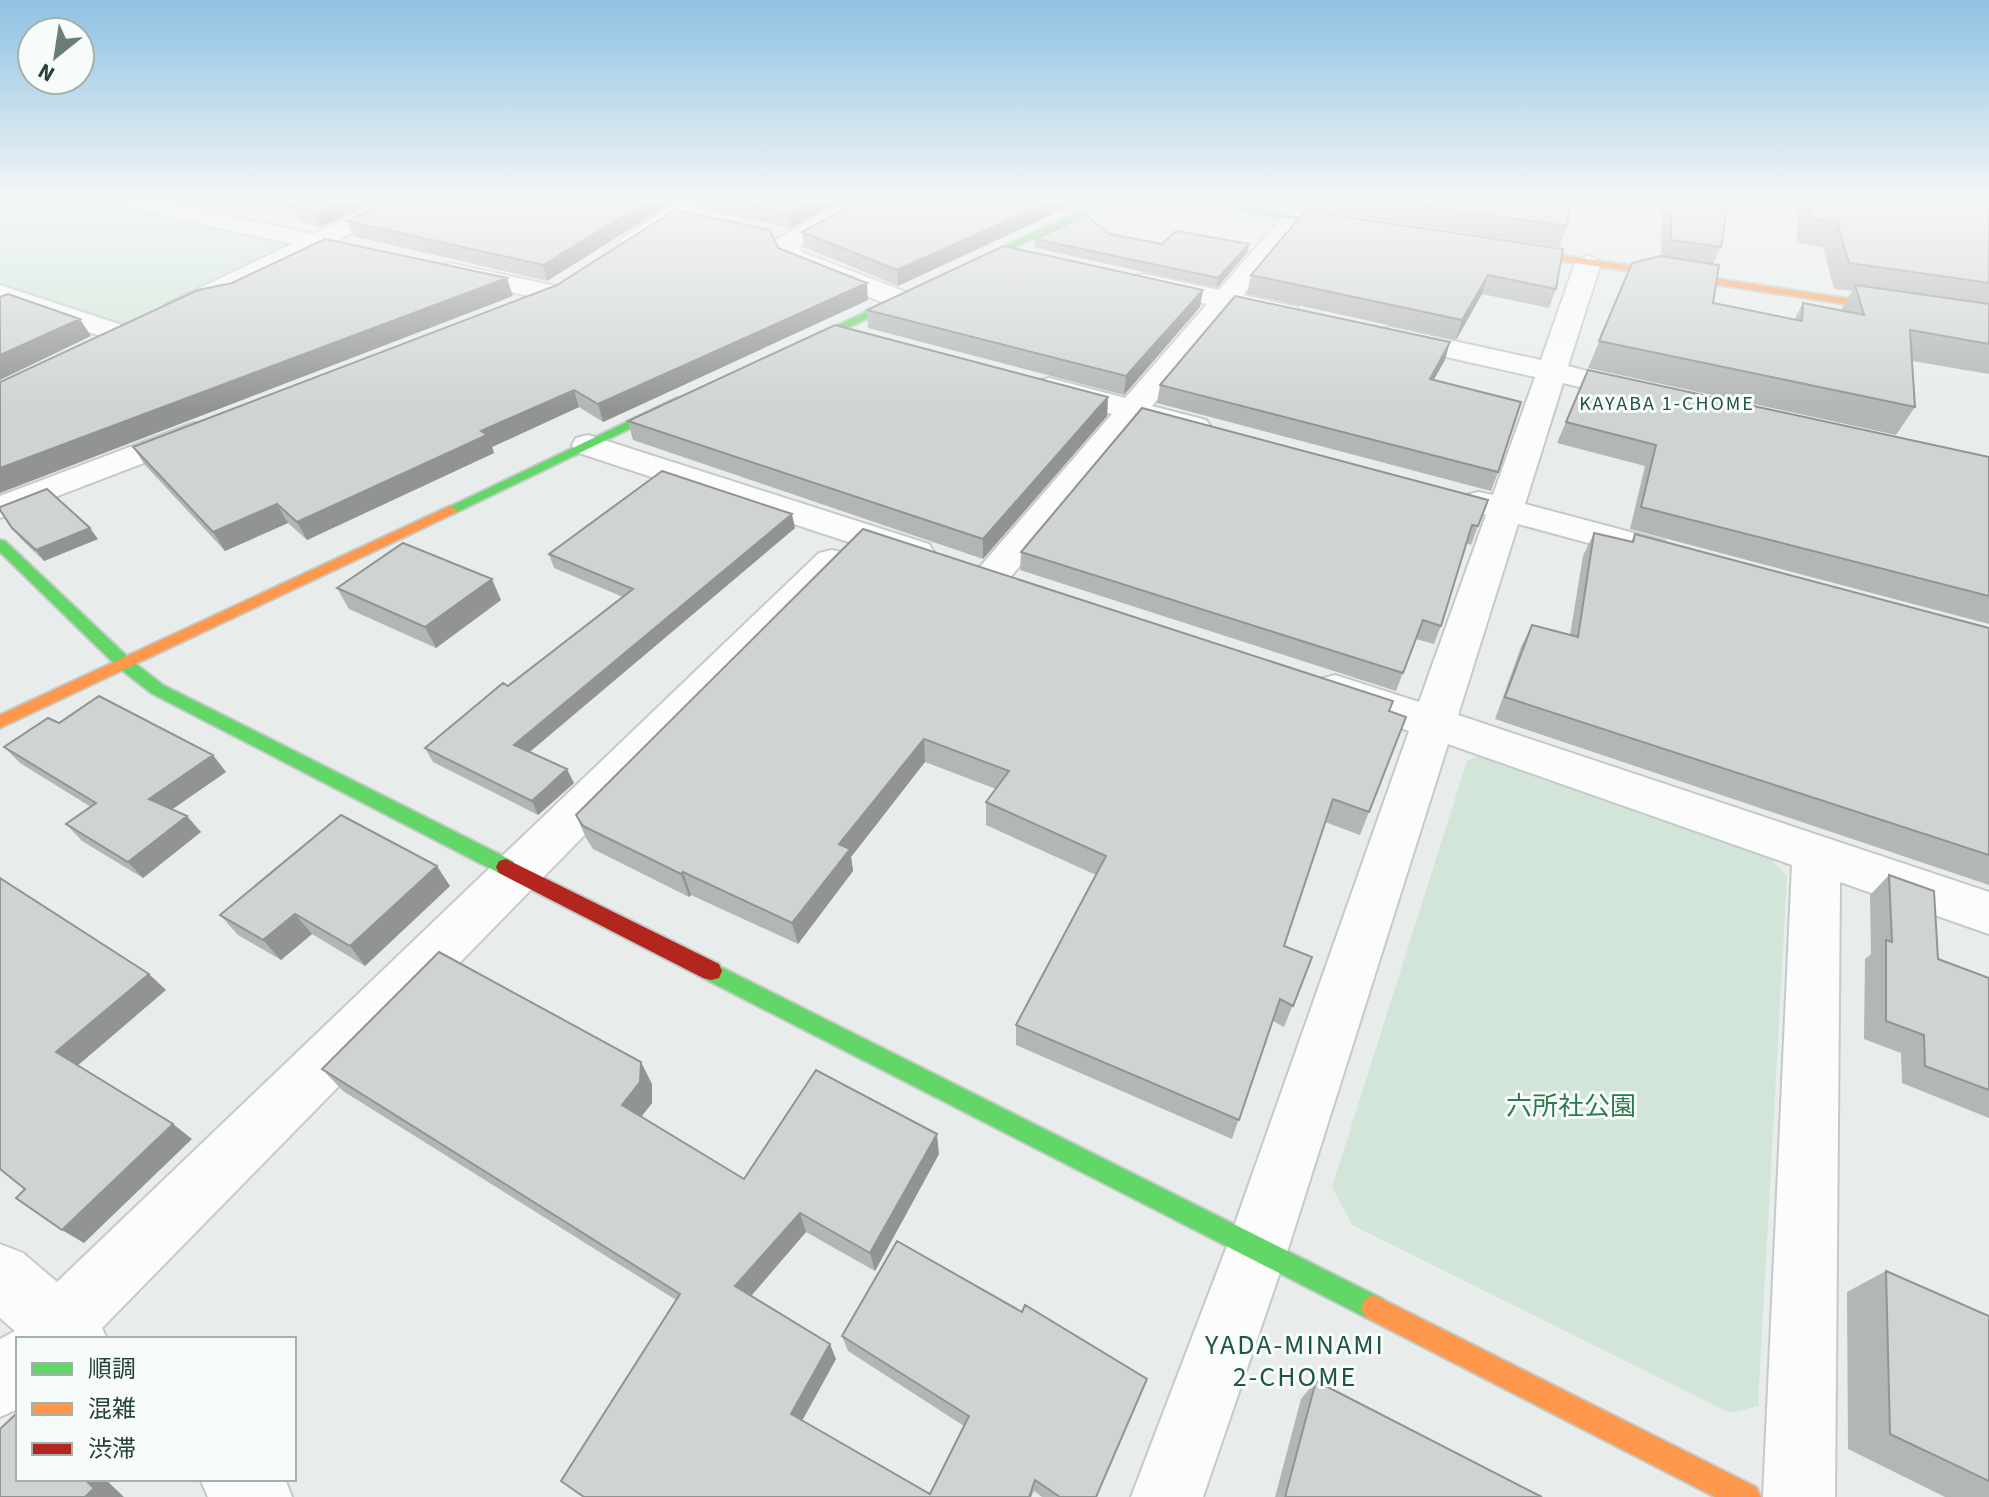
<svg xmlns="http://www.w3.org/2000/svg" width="1989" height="1497" font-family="'Source Sans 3','Noto Sans JP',sans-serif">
<rect width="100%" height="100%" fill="#e8edeb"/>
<!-- green -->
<path fill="#d1e6d8" d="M0,201H93L288,243L286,249L134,322L118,323L0,284Z
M1483,754L1767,855L1787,876L1758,1406L1730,1413L1352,1225L1332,1187L1467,761Z"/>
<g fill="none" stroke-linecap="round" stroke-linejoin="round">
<!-- street casing -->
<g stroke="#c5cac8" stroke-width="4">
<path id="street" d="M117,201H160L313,234L382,201H412L337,241L336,249L319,250L176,318L166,316L162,310L166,304L292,244L129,208Z
M679,201H706L639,249H621L618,244L621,239Z
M847,201H876L800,246L802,252L909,293L913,299L909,305H889L781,261L775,243L778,238Z
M1295,210L1307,217L1243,295L1297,307L1301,313L1297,319L1287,321L1232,309L1152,406L1206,420L1211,427L1206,434L1195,437L1139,421L1004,585L991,589L978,585L972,577L978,569L1112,414L1038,393L1034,387L1038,381L1049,378L1125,398L1207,304L1135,288L1131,282L1135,276L1144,274L1219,290L1287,212Z
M1588,255L1601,263L1568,366L1591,372L1595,378L1591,384L1580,387L1563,383L1525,504L1664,541L1669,549L1664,557L1651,560L1518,524L1458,715L1989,892V934L1840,882L1835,1497H1763L1792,865L1448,744L1289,1246L1203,1497H1131L1227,1246L1409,731L1320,699L1314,689L1320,679L1335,675L1419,702L1486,515L1466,509L1461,502L1466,495L1478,492L1493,495L1535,377L1380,342L1376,336L1380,330L1390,327L1541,360L1575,263Z
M449,263L561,287L565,293L561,299L552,301L440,277L436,271Z
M0,285L134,329L138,335L134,341L124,344L0,302Z
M193,423L204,426L209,433L204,440L0,518V496Z
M588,435L929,544L934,552L929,560L916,563L903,560L576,452L572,445L576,438Z
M832,550L845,553L850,561L845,569L102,1328L107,1339H18V1409L0,1417V1339L15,1331L0,1318V1244L23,1253L57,1282L819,553Z
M200,1479H285L292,1497H208Z"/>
</g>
<!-- fast casing -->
<g stroke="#c3cbc8" stroke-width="4">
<path id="fast" d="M1100,201H1112L791,355L781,352Z
M1183,201H1204L1363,227L1358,230Z
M677,398L687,401L455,513L450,514L443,510Z
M0,540L5,541L131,660L163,685L513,861L516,867L513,873L506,875L499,873L151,693L119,668L0,552Z
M711,962L1383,1299L1387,1308L1383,1317L1374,1321L1365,1317L703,978L700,971L703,964Z"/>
</g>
<!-- slow casing -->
<g stroke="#c3cbc8" stroke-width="4">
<path id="slow" d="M1501,246L1989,320V326L1497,251L1496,249Z
M450,506L457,510L455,513L0,728V715Z
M1374,1295L1756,1487L1761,1497H1715L1365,1317L1361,1308L1365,1299Z"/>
</g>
<!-- jam casing -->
<g stroke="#c3cbc8" stroke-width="4">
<path id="jam" d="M506,859L719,964L722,971L719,978L711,980L703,978L499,873L496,867L499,861Z"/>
</g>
<!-- street -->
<use href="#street" fill="#fcfcfc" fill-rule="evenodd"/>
<!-- fast -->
<use href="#fast" fill="#63d668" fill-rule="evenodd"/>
<!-- slow -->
<use href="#slow" fill="#ff974d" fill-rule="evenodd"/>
<!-- jam -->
<use href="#jam" fill="#b3261e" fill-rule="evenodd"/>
</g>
<!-- wall -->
<path fill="#b2b6b5" d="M241,201H376L321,227L299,222L294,212Z
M389,201H675L547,281L353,236L347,221Z
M699,201H841L791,228L701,209Z
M1280,201H1571L1567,226L1559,247L1279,205Z
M1662,201H1728L1721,247L1713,264V303L1794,320L1803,303L1841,310L1852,291L1834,289L1823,247L1796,243L1799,201H1989V374L1912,361L1915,407L1896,435L1588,368L1632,263L1661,256Z
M1066,208L898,286L804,247L802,232Z
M1305,211L1556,289L1549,308L1482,294L1456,340L1247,294L1251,275Z
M1110,234L1162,244L1247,253L1217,288L1035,248V239Z
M778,248L868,300L603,422L579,407L492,447L494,453L307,540L288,523L225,551L145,465L133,447Z
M1203,290L1200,307L1124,395L868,328L867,310Z
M1445,360L1433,380L1498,472L1491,491L1157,403L1160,385Z
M1588,370L1989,457V624L1630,529L1645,466L1557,443Z
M1108,397L1107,416L983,559L633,440L628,421Z
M1488,500L1471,545L1466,543L1441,626L1434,644L1416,639L1396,691L1020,570L1021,552Z
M12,528L98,539L44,561L21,539Z
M795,528L530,752L574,783L538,815L433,762L425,748L623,597L554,568L549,554Z
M863,529L1406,717L1360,835L1325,822L1284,946L1312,957L1284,1027L1273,1021L1232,1139L1016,1045V1025L1096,875L986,825V802L996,789L925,762L851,857L853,871L798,944L691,895L689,897L593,849L586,838L576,815Z
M1594,533L1631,542L1635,534L1989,628V885L1495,719L1521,647L1532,625L1570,635L1583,556Z
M337,588L501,600L436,648L349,609Z
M59,723L226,772L172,809L201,832L143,878L82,841L66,824L91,807L20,763L4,747Z
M1889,875L1938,959L1989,978V1118L1902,1083L1901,1053L1864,1039L1865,959L1871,954L1870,895Z
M450,886L365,966L312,934L281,960L238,935L220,915Z
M322,1069L652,1084V1103L641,1117L744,1179L939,1154L875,1271L806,1232L751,1296L836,1359L802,1421L930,1494L964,1426L848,1351L842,1336L1097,1497H1042L1034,1491L1031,1497H584L676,1300L343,1091Z
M1886,1271L1989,1316V1497H1945L1848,1449L1847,1292Z
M1316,1381L1542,1497H1275L1301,1399Z"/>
<!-- shaded-wall -->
<path fill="#919493" d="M338,201H376L321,227L314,212Z
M648,201H675L547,281L543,265Z
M812,201H841L791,228L789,213Z
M1051,201H1067L1066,208L898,286L897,270Z
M1249,244L1247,253L1217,288L1218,278Z
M1488,275L1482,294L1456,340L1462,320Z
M507,278L513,296L0,493V468Z
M867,283L868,300L603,422L598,404Z
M1203,290L1200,307L1124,395L1126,376Z
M80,319L91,336L0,380V355Z
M1450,342L1445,360L1424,397L1430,379Z
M574,390L579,407L492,447L494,453L307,540L297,522L481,431Z
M1108,397L1107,416L983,559V539Z
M277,504L288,523L225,551L213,532Z
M792,514L795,528L521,759L514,745Z
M90,528L98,539L44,561L36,550Z
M492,579L501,600L436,648L425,627Z
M924,739L925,762L851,857L853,871L798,944L792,923L839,844Z
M213,755L226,772L164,815L149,799Z
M567,769L574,783L538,815L532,801Z
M187,816L201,832L143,878L128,862Z
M437,866L450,886L365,966L350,946Z
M683,872L691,895L689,897L681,874Z
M295,914L312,934L281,960L263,940Z
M149,974L166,990L76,1067L56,1052Z
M641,1062L652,1084V1103L634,1126L622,1105Z
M173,1124L192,1139L84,1243L62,1230Z
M937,1134L939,1154L875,1271L870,1253Z
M800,1213L806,1232L745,1303L735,1286Z
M830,1344L836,1359L798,1428L791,1414Z
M84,1479H105L124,1497H85Z
M1035,1480L1031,1497H1029Z"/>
<!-- building -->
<path fill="#cfd4d2" stroke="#919493" stroke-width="2" d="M303,201H338L314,212L292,207L305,201Z
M389,201H648L543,265L347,221Z
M729,201H812L789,213Z
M860,201H1051L897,270L802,232Z
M1391,201H1571L1567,226Z
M1671,201H1728L1721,247L1671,240Z
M1810,201H1989V283L1849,263L1837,222L1809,218Z
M675,210L770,230L778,248L867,283L598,404L574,390L481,431L487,435L297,522L277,504L213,532L133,447L557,285Z
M1305,211L1563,249L1556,289L1488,275L1462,320L1251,275Z
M1086,215L1110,234L1162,244L1176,231L1249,244L1218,278L1035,239Z
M325,239L507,278L0,468V382L198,290L232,283Z
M1004,246L1203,290L1126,376L867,310Z
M1660,256L1719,265L1713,303L1802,321L1803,303L1864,315L1855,285L1989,304V344L1910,330L1915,407L1599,341L1632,263Z
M8,294L80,319L0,355V297Z
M1235,296L1450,342L1430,379L1521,402L1498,472L1160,385Z
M835,325L1108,397L983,539L628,421Z
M1588,370L1989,457V596L1641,507L1656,445L1566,422Z
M1142,408L1488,500L1478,526L1472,525L1441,626L1423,620L1403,673L1021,552Z
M662,471L792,514L514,745L567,769L532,801L425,748L503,683L508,686L633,589L549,554Z
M47,489L90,528L36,550L12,528L0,510V507Z
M863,529L1393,701L1389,711L1406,717L1369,812L1333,799L1284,946L1312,957L1293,1006L1280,999L1239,1120L1016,1025L1106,856L986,802L1009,771L924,739L839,844L850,849L792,923L683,872L681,874L583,826L576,815Z
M1594,533L1633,542L1635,534L1989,628V855L1505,697L1532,625L1578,637Z
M403,543L492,579L425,627L337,588Z
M99,696L213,755L149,799L187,816L128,862L66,824L96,803L4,747L48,718L59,723Z
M341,815L437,866L350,946L295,914L263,940L220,915Z
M1889,875L1934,891L1938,959L1989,978V1090L1925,1066L1924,1035L1886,1021V940L1892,942Z
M0,878L149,974L56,1052L173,1124L62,1230L16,1198L25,1189L0,1169Z
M439,952L641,1062L640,1082L622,1105L744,1179L816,1070L937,1134L870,1253L800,1213L735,1286L830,1344L791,1414L930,1494L969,1416L842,1336L897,1241L1022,1312L1025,1305L1147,1379L1096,1497H1060L1035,1480L1029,1497H584L561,1481L680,1294L322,1069Z
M1886,1271L1989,1316V1481L1890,1434Z
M1316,1381L1542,1497H1285Z
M16,1414L18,1416V1479H84L94,1488L85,1497H0V1429Z"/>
<!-- sky -->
<linearGradient id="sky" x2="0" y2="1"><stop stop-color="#8fc1e3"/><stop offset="0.49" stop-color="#f5f7f6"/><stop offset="1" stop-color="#f5f7f6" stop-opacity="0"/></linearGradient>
<rect width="1989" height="410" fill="url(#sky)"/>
<g text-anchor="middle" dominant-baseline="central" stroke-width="6" stroke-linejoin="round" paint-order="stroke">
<!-- far-neighbourhood labels -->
<g font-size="20" letter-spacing="2" fill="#1f5548" stroke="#f7fbf9">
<text x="1667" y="404">KAYABA 1-CHOME</text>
</g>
<!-- near-park labels -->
<g font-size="26" fill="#2d7a4b" stroke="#f7fbf9">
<text x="1571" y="1106">六所社公園</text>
</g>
<!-- near-neighbourhood labels -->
<g font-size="28" letter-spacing="2" fill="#1f5548" stroke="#f7fbf9">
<text x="1295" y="1345">YADA-MINAMI<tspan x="1295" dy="32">2-CHOME</tspan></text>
</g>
</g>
<!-- legend -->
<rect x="16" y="1337" width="280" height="144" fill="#f7fbf9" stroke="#a3b1ad" stroke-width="2"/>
<rect x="32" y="1363" width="40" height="12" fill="#63d668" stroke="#a3b1ad" stroke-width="2"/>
<text x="88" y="1377" font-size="24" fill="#24423a">順調</text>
<rect x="32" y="1403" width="40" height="12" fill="#ff974d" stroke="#a3b1ad" stroke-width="2"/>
<text x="88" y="1417" font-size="24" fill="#24423a">混雑</text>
<rect x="32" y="1443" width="40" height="12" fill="#b3261e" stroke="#a3b1ad" stroke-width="2"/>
<text x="88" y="1457" font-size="24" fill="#24423a">渋滞</text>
<!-- north arrow -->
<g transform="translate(56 56) rotate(210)"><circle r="38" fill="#f7fbf9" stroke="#a3b1ad" stroke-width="2"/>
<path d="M0-6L14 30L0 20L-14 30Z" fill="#697e78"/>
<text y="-12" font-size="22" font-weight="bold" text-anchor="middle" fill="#24423a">N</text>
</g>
</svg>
